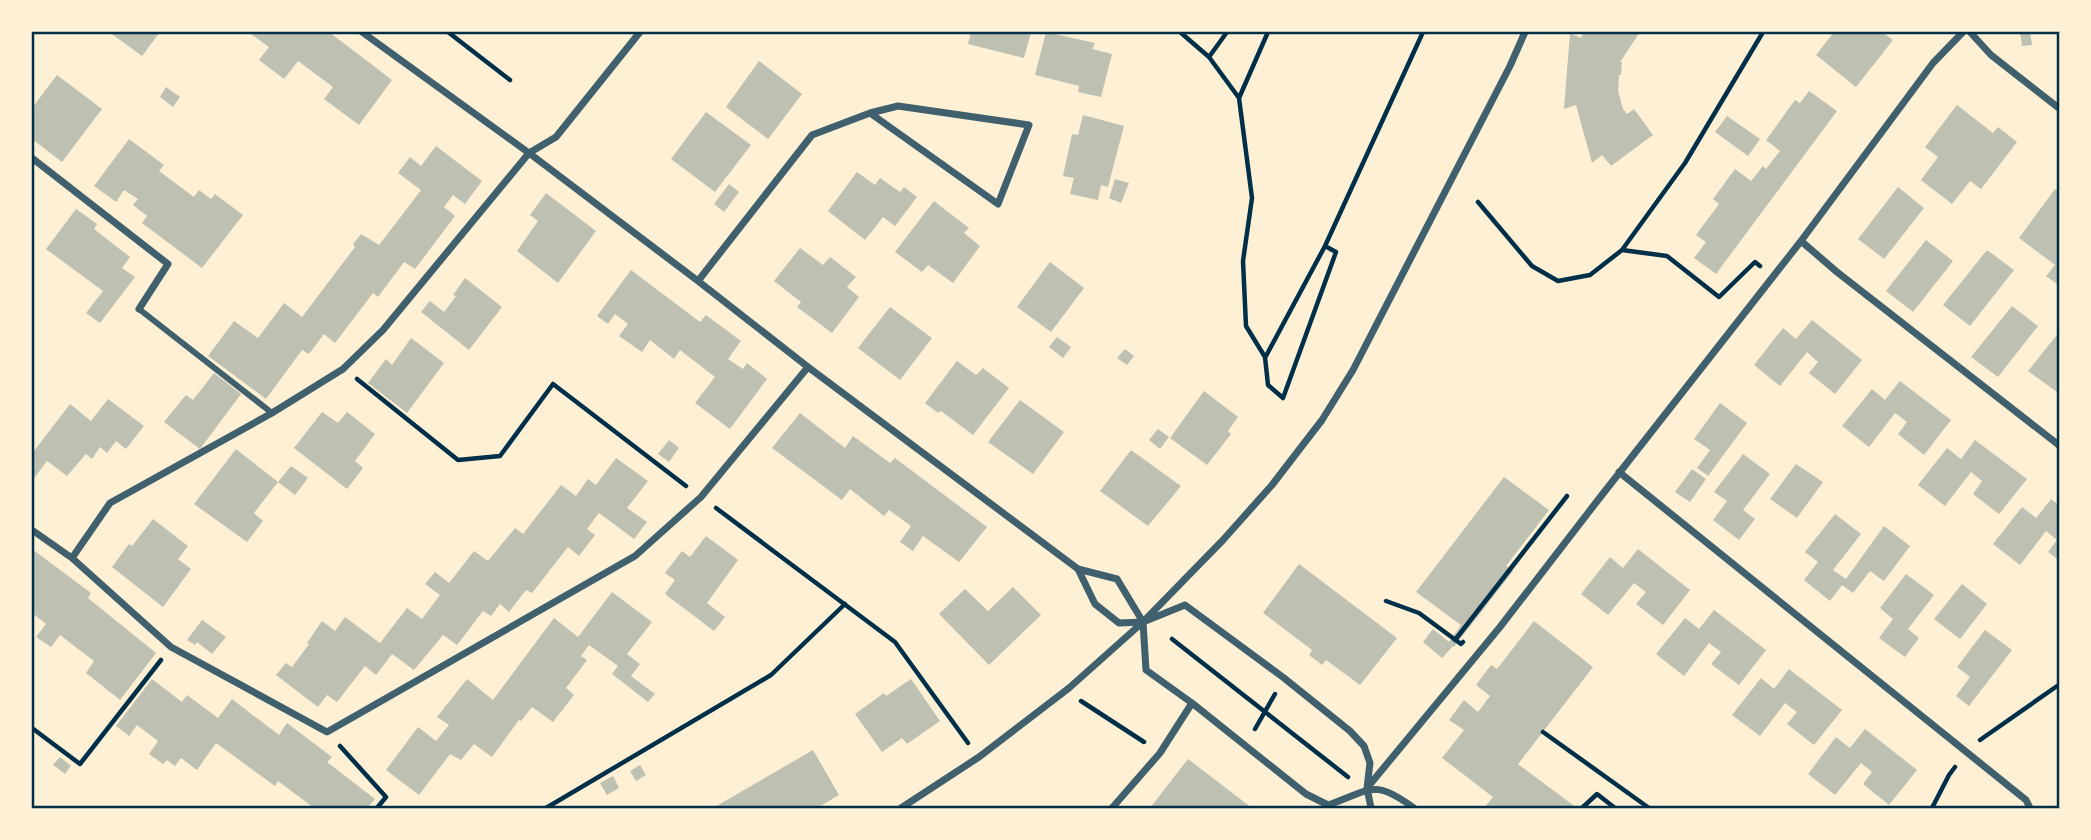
<svg xmlns="http://www.w3.org/2000/svg" width="2091" height="840" font-family="Signika,sans-serif">
<rect width="100%" height="100%" fill="#fdf0d5"/>
<!-- building -->
<path fill="#bec0b2" d="M109,32H160L142,56Z
M248,32H329L392,80L359,125L324,99L333,87L298,61L284,79L259,60L269,47Z
M971,32H1031L1024,58L968,44Z
M1046,32L1095,43L1092,49L1112,54L1101,97L1078,92L1079,86L1035,75Z
M1583,32H1640L1620,62H1622L1621,75H1619L1618,91L1623,109L1627,114L1634,109L1653,135L1611,166L1602,155L1592,163L1576,105L1564,109L1570,33L1581,38Z
M1834,32H1882L1893,40L1856,87L1816,55Z
M2020,32H2030L2032,45L2022,46Z
M759,61L802,94L768,139L726,107Z
M57,75L102,109L62,162L32,139V108Z
M166,87L180,97L173,107L160,97Z
M1809,91L1837,111L1716,274L1694,258L1706,242L1696,235L1719,204L1713,199L1735,169L1751,181L1763,166L1766,169L1780,151L1766,140L1795,100L1800,103Z
M1957,105L1993,133L1998,127L2017,142L1981,189L1970,181L1952,204L1921,180L1938,157L1925,147Z
M706,112L751,145L715,192L671,159Z
M1083,115L1124,126L1108,187L1101,185L1098,200L1070,194L1074,178L1063,176L1072,134L1078,135Z
M1727,116L1760,139L1748,156L1715,132Z
M129,139L164,165L159,171L194,197L199,190L211,199L215,194L243,215L202,268L142,223L147,216L133,205L138,199L124,190L116,202L94,186Z
M436,146L482,181L465,204L453,195L444,207L455,216L415,269L404,262L378,297L373,293L335,343L324,334L309,354L302,350L266,399L208,356L234,321L258,338L284,303L302,317L355,247L353,244L361,234L379,245L396,223L421,190L398,173L410,157L421,166Z
M857,172L875,185L880,178L900,192L904,187L917,197L895,226L883,217L865,240L828,211Z
M1115,179L1129,183L1121,203L1109,198Z
M729,184L739,192L724,212L714,204Z
M1898,187L1924,208L1884,259L1858,239Z
M2055,189L2060,192V286L2046,276L2055,265L2019,238Z
M546,193L596,231L558,283L517,251L538,221L530,215Z
M934,201L969,228L964,233L980,246L953,283L928,265L922,272L895,252Z
M76,209L97,224L94,229L130,257L122,268L135,277L100,323L86,313L103,291L46,249Z
M1926,240L1953,261L1913,312L1886,291Z
M800,248L823,265L830,257L856,277L847,287L859,297L832,333L797,307L801,302L774,281Z
M1987,250L2014,270L1970,326L1943,305Z
M1050,262L1084,288L1051,332L1017,307Z
M631,270L700,322L706,315L741,341L728,359L743,369L747,363L767,379L730,429L695,403L715,377L680,350L674,359L650,340L642,352L619,336L628,324L615,314L608,324L597,316Z
M465,278L502,307L469,350L421,312L430,301L444,312L456,296L453,295Z
M2012,306L2038,326L1998,377L1971,357Z
M890,307L932,338L900,380L858,348Z
M1812,320L1862,360L1835,394L1809,373L1818,362L1807,352L1780,386L1754,365L1783,328L1796,339Z
M2060,331V388L2057,392L2028,371Z
M1057,337L1071,347L1063,358L1049,347Z
M411,338L444,363L407,413L368,383L386,359L392,365Z
M1125,349L1134,356L1127,365L1117,358Z
M957,361L976,375L983,368L1009,388L973,435L941,411L938,413L925,403Z
M214,373L241,394L200,449L164,422L186,395L193,400Z
M1900,381L1951,420L1924,455L1898,434L1907,422L1895,413L1869,447L1842,426L1872,389L1885,400Z
M1204,391L1238,417L1228,431L1231,434L1207,465L1170,438Z
M108,399L144,426L126,449L116,441L107,453L100,447L92,459L86,454L67,476L47,461L32,481V449L34,451L70,404L91,421Z
M1020,400L1064,432L1033,474L988,442Z
M1720,403L1747,423L1708,476L1697,468L1710,450L1694,439Z
M322,412L338,423L347,412L375,434L355,461L363,468L347,489L294,448Z
M800,413L845,448L853,436L890,463L895,458L987,527L959,562L923,536L913,551L900,542L911,526L889,510L884,516L850,489L842,500L772,448Z
M1158,429L1169,437L1160,449L1149,440Z
M669,440L679,448L669,462L658,454Z
M1975,440L2027,479L1999,514L1973,494L1982,481L1971,472L1945,506L1918,485L1947,448L1961,459Z
M236,449L278,482L254,513L263,521L247,542L194,504Z
M1131,450L1181,486L1148,526L1100,491Z
M1743,454L1770,474L1743,510L1755,519L1739,540L1713,520L1727,501L1714,492Z
M616,458L648,481L627,508L647,522L634,539L599,513L587,529L595,535L579,556L568,547L532,593L526,590L509,612L500,604L491,616L483,611L457,645L443,635L414,670L392,654L376,675L365,666L337,702L327,695L318,707L276,675L286,663L292,667L309,644L307,643L322,621L335,631L345,617L380,643L407,608L422,619L440,595L425,584L435,572L449,583L474,551L488,561L515,528L523,534L561,485L576,496L588,479L596,485Z
M1796,464L1823,482L1797,518L1770,499Z
M291,466L308,478L295,495L278,482Z
M1692,469L1706,479L1690,502L1675,492Z
M1504,477L1549,510L1506,566L1513,571L1454,647L1453,646L1442,658L1423,642L1433,629L1449,642L1461,625L1416,592Z
M2051,499L2060,506V561L2048,552L2057,540L2046,531L2020,565L1993,544L2022,507L2036,518Z
M1835,514L1861,534L1833,570L1846,579L1884,526L1910,546L1884,581L1870,571L1853,593L1842,585L1830,601L1804,580L1818,562L1805,552Z
M153,519L188,546L178,559L191,569L163,607L112,567L129,544L132,546Z
M706,536L738,560L707,603L725,617L714,631L665,594L675,580L665,573L682,551L690,557Z
M32,549L91,593L88,598L156,653L120,700L86,673L94,661L60,635L51,647L36,637L46,624L32,613Z
M1638,549L1690,590L1663,625L1636,604L1646,592L1634,583L1608,615L1581,594L1610,557L1623,568Z
M1299,564L1397,638L1360,685L1326,660L1322,665L1309,655L1312,650L1263,613Z
M1906,574L1934,595L1908,629L1919,638L1905,657L1879,638L1893,619L1880,608Z
M1962,584L1987,604L1960,639L1934,619Z
M1013,587L1041,615L989,665L939,614L965,589L988,611Z
M612,592L652,622L627,654L640,664L631,676L655,694L648,702L612,674L618,666L589,645L581,656L587,660L566,688L574,695L553,722L532,707L521,721L519,720L492,757L474,744L461,760L450,754L419,795L386,770L418,727L436,741L449,725L437,717L467,679L493,700L554,618L578,637Z
M1714,610L1766,650L1739,685L1711,664L1721,652L1709,643L1684,676L1656,654L1685,618L1699,629Z
M202,620L226,637L212,654L197,642L195,645L187,640Z
M1534,621L1593,667L1518,764L1577,808H1484L1493,797L1442,758L1464,730L1449,720L1464,700L1478,712L1490,696L1476,685L1491,665L1497,669Z
M1985,630L2012,650L1969,706L1956,696L1970,677L1957,667Z
M1789,669L1842,710L1814,745L1787,724L1797,712L1785,703L1760,736L1732,715L1761,678L1774,689Z
M152,679L182,702L187,695L218,718L232,699L279,735L287,723L332,757L327,762L375,799L367,808H314L278,781L275,786L216,743L197,770L181,758L175,766L167,760L163,764L149,754L158,741L137,725L129,736L116,726Z
M911,679L940,721L907,744L902,738L882,752L855,714L884,693L886,696Z
M1865,729L1917,770L1889,805L1863,784L1872,772L1861,763L1835,795L1808,774L1836,737L1850,748Z
M813,750L839,795L817,808H713Z
M60,757L71,766L65,774L53,765Z
M1188,759L1252,808H1150Z
M640,765L646,775L636,781L630,771Z
M613,776L619,788L607,795L600,783Z"/>
<g fill="none" stroke-linecap="round" stroke-linejoin="round">
<!-- path -->
<path stroke="#003049" stroke-width="4.5" d="M448,32L510,80
M1180,32L1209,57L1239,98
M1268,32L1239,98L1252,198L1243,261L1246,326L1265,357L1268,385L1283,398L1336,252L1325,246
M1209,57L1227,32
M1478,202L1532,266L1558,281L1590,275L1622,250L1685,163L1763,32
M1622,250L1667,256L1719,297L1755,262L1760,266
M1266,356L1325,246L1423,32
M357,379L458,460L500,456L553,384L686,486
M716,508L895,642L968,743
M1386,601L1419,613L1461,644L1463,642
M1172,639L1348,777
M1455,640L1567,496
M1081,701L1144,742
M32,728L80,764L161,660
M1255,729L1275,694
M1543,732L1649,808
M1980,740L2060,684
M340,746L386,797L377,808
M546,808L771,675L845,604
M1582,808L1597,794L1615,808
M1932,808L1949,775L1955,767"/>
<!-- pedestrian -->
<path stroke="#3f606c" stroke-width="6" d="M139,309L272,413"/>
<!-- minor -->
<path stroke="#3f606c" stroke-width="7" d="M362,32L529,153L698,281L808,367L1078,569L1117,579L1143,622L1146,670L1192,703L1306,794L1328,805C1371,790 1373,778 1414,808
M640,32L556,137L529,153L383,330L343,369L272,413L110,503L72,558L171,647L327,732L635,556L701,497L808,367
M1970,32L1991,55L2060,109
M32,158L168,264L139,309
M1801,241L1837,272L2060,446
M698,281L812,135L870,113L998,204L1029,125L898,106L870,113
M1619,472L2026,800L2030,808
M32,530L72,558
M1078,569L1095,604L1119,623L1143,622L1185,605L1284,678L1350,731L1364,746L1370,763L1367,788L1371,808
M1367,788L1500,627L1598,500L1801,241L1933,63L1963,32
M901,808L979,757L1069,688L1143,622L1223,540L1272,485L1322,420L1353,370L1510,66L1525,32
M1112,808L1160,753L1192,703"/>
</g>
<!-- border -->
<rect width="2091" height="840" fill="none" stroke="#fdf0d5" stroke-width="66"/>
<rect x="33" y="33" width="2025" height="774" fill="none" stroke="#003049" stroke-width="2.5"/>
</svg>
